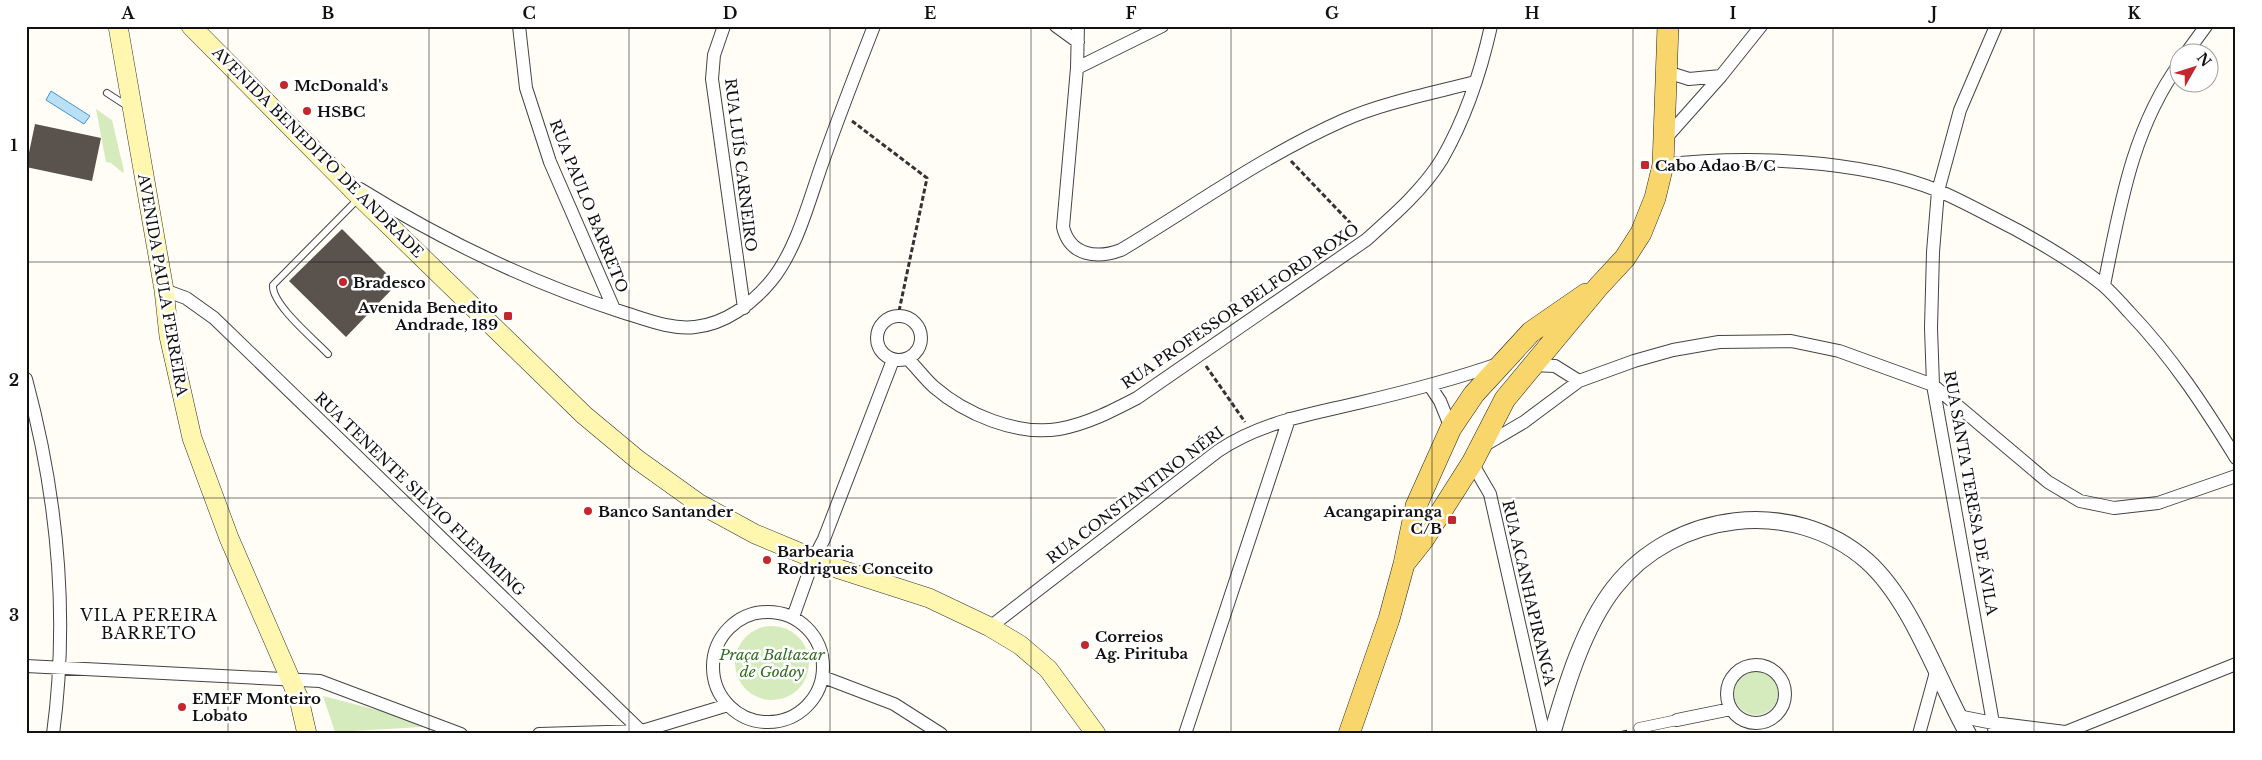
<svg xmlns="http://www.w3.org/2000/svg" width="2262" height="760" font-family="'Libre Baskerville',serif">
<rect width="100%" height="100%" fill="#fffdf5"/>
<!-- green -->
<path fill="#d5ebbd" d="M96,109L112,120L124,171L123,173L111,163L106,162Z
M735 663a37 37 0 1 1 74 0a37 37 0 1 1-74 0Z
M1734 693a22 22 0 1 1 44 0a22 22 0 1 1-44 0Z
M323,696L439,726L335,732Z"/>
<!-- water -->
<path fill="#b9e0f7" stroke="#3f96cf" d="M51,91L90,116L84,124L46,100Z"/>
<!-- building -->
<path fill="#5a524d" d="M35,124L101,138L92,181L26,167Z
M342,229L397,284L346,337L289,281Z"/>
<g fill="none" stroke-linecap="round" stroke-linejoin="round">
<!-- service casing -->
<g stroke="#444" stroke-width="8">
<path id="service" d="M107,93L127,106
M328,354C315,340 271,304 273,285L359,198"/>
</g>
<!-- pedestrian casing -->
<g stroke="#444" stroke-width="11">
<path id="pedestrian" d="M1639,728L1677,720"/>
</g>
<!-- minor casing -->
<g stroke="#444" stroke-width="14">
<path id="minor" d="M519,26L526,88L550,162L614,309
M724,26L714,55L712,79L744,308
M1056,26L1078,42
M1078,26L1077,68L1063,227C1070,256 1097,259 1121,250C1196,205 1263,156 1344,120C1382,103 1433,93 1475,82
M2187,52L2206,26
M1077,68L1162,26
M1667,72L1689,79L1721,76
M1664,140L1721,76L1761,26
M1663,165C1746,155 1861,159 1939,191C1965,202 1991,217 2017,230C2046,246 2077,264 2103,285C2112,293 2121,303 2129,312C2172,357 2204,406 2236,458
M360,189C442,240 529,282 622,312C645,319 671,330 695,327C725,324 752,304 771,281C796,251 809,201 822,164C838,118 856,72 874,26
M2104,285C2120,207 2132,129 2180,63
M164,290L186,298L214,318L644,734
M877 338a22 22 0 1 1 44 0a22 22 0 1 1-44 0Z
M908,359C917,368 925,379 934,387C965,414 1017,436 1059,429C1087,424 1112,411 1137,398L1366,240C1393,216 1423,190 1442,159C1465,119 1481,71 1491,26
M1532,365L1555,366L1579,381
M26,379C57,494 69,615 53,734
M1430,386L1440,401L1451,428
M1483,446L1524,422L1579,381L1634,361L1673,350L1719,342L1791,341L1839,351L1933,385L2048,482L2080,501L2114,508L2158,503L2236,476
M1472,463L1490,494L1544,734
M713 667a55 55 0 1 1 110 0a55 55 0 1 1-110 0Z
M793,617L814,558L824,539L893,360
M990,627L1218,451C1261,422 1308,415 1358,403C1405,392 1452,380 1498,364
M1727 694a29 29 0 1 1 58 0a29 29 0 1 1-58 0Z
M26,666L320,681L461,734
M823,677L894,704L941,734
M1958,716L1993,723L2065,732
M1677,720L1731,709
M539,734L642,731L728,705
M1185,734L1289,419
M1919,734L1936,672
M1995,734L1933,385L1931,328L1933,252L1938,191L1960,110L1996,26
M2061,734L2236,664"/>
</g>
<!-- tertiary casing -->
<g stroke="#444" stroke-width="18">
<path id="tertiary" d="M1552,734C1566,686 1583,628 1614,588C1674,511 1793,496 1867,561C1912,601 1938,681 1968,734"/>
</g>
<!-- secondary casing -->
<g stroke="#333" stroke-width="20">
<path id="secondary" d="M118,26L164,290L169,336L192,438L229,538L299,699L307,734
M191,26L360,197L584,415L638,460L698,503L755,534L839,569L929,598L990,627L1020,645L1048,669L1096,734"/>
</g>
<!-- primary casing -->
<g stroke="#222" stroke-width="22">
<path id="primary" d="M1404,564L1423,540L1472,463L1505,399L1599,286L1625,258L1641,233L1655,198L1663,165L1668,26
M1349,734L1389,619L1404,564L1416,506L1451,428L1474,394L1531,332L1586,294"/>
</g>
<!-- path -->
<path stroke="#333" stroke-width="3" stroke-dasharray="5 2.5" stroke-linecap="butt" d="M2232,26L2236,30
M852,121L927,178L898,316
M1291,161L1358,231
M1206,366L1245,422
M1615,734L1628,731"/>
<!-- service -->
<use href="#service" stroke="#fff" stroke-width="6"/>
<!-- pedestrian -->
<use href="#pedestrian" stroke="#fff" stroke-width="10"/>
<!-- minor -->
<use href="#minor" stroke="#fff" stroke-width="12"/>
<!-- tertiary -->
<use href="#tertiary" stroke="#fff" stroke-width="16"/>
<!-- secondary -->
<use href="#secondary" stroke="#fff6b0" stroke-width="19"/>
<!-- primary -->
<use href="#primary" stroke="#f9d66b" stroke-width="21"/>
</g>
<!-- grid -->
<path fill="none" stroke="#111" stroke-width="1" stroke-opacity="0.55" d="M228,26V734M429,26V734M629,26V734M830,26V734M1031,26V734M1231,26V734M1432,26V734M1633,26V734M1833,26V734M2034,26V734M26,262H2236M26,498H2236"/>
<!-- markers -->
<g fill="#c4262e" stroke="#fff" stroke-width="2">
<circle cx="284" cy="85" r="5"/>
<circle cx="307" cy="111" r="5"/>
<rect x="1640" y="160" width="10" height="10" rx="2.5"/>
<circle cx="343" cy="282" r="5"/>
<rect x="503" y="311" width="10" height="10" rx="2.5"/>
<circle cx="588" cy="511" r="5"/>
<rect x="1447" y="515" width="10" height="10" rx="2.5"/>
<circle cx="767" cy="560" r="5"/>
<circle cx="1085" cy="645" r="5"/>
<circle cx="182" cy="707" r="5"/>
</g>
<g text-anchor="middle" dominant-baseline="central" stroke-width="5" stroke-linejoin="round" paint-order="stroke">
<!-- poi labels -->
<g font-size="15" font-weight="bold" fill="#111" stroke="#fff" text-anchor="start">
<text x="294" y="85">McDonald's</text>
<text x="317" y="111">HSBC</text>
<text x="1655" y="165">Cabo Adao B/C</text>
<text x="353" y="282">Bradesco</text>
<text x="498" y="307" text-anchor="end">Avenida Benedito<tspan x="498" dy="17">Andrade, 189</tspan></text>
<text x="598" y="511">Banco Santander</text>
<text x="1442" y="511" text-anchor="end">Acangapiranga<tspan x="1442" dy="17">C/B</tspan></text>
<text x="777" y="551">Barbearia<tspan x="777" dy="17">Rodrigues Conceito</tspan></text>
<text x="1095" y="636">Correios<tspan x="1095" dy="17">Ag. Pirituba</tspan></text>
<text x="192" y="698">EMEF Monteiro<tspan x="192" dy="17">Lobato</tspan></text>
</g>
<!-- street labels -->
<g font-size="15" fill="#111" stroke="#fff">
<text transform="translate(318 152) rotate(45)">AVENIDA BENEDITO DE ANDRADE</text>
<text transform="translate(741 165) rotate(83)">RUA LUÍS CARNEIRO</text>
<text transform="translate(589 206) rotate(68)">RUA PAULO BARRETO</text>
<text transform="translate(163 285) rotate(80)">AVENIDA PAULA FERREIRA</text>
<text transform="translate(1240 306) rotate(-34)">RUA PROFESSOR BELFORD ROXO</text>
<text transform="translate(1971 493) rotate(80)">RUA SANTA TERESA DE ÁVILA</text>
<text transform="translate(420 494) rotate(44)">RUA TENENTE SILVIO FLEMMING</text>
<text transform="translate(1135 495) rotate(-37)">RUA CONSTANTINO NÉRI</text>
<text transform="translate(1529 593) rotate(77)">RUA ACANHAPIRANGA</text>
</g>
<!-- park labels -->
<g font-size="15" font-style="italic" fill="#2f6b1f" stroke="#fff">
<text x="772" y="654">Praça Baltazar<tspan x="772" dy="17">de Godoy</tspan></text>
</g>
<!-- neighbourhood labels -->
<g font-size="16" letter-spacing="1" fill="#111" stroke="#fff">
<text x="149" y="615">VILA PEREIRA<tspan x="149" dy="18">BARRETO</tspan></text>
</g>
</g>
<!-- border -->
<rect width="2262" height="760" fill="none" stroke="#ffffff" stroke-width="55"/>
<!-- north arrow -->
<g transform="translate(2194 68) rotate(51)"><circle r="24" fill="#ffffff" stroke="#a0a0a0"/>
<path d="M0-4L9 19L0 12L-9 19Z" fill="#c4262e"/>
<text y="-8" font-size="14" font-weight="bold" text-anchor="middle" fill="#111111">N</text>
</g>
<rect x="28" y="28" width="2206" height="704" fill="none" stroke="#111" stroke-width="2"/>
<g font-size="16" text-anchor="middle" font-weight="bold" fill="#111">
<text x="128" y="19">A</text>
<text x="328" y="19">B</text>
<text x="529" y="19">C</text>
<text x="730" y="19">D</text>
<text x="930" y="19">E</text>
<text x="1131" y="19">F</text>
<text x="1332" y="19">G</text>
<text x="1532" y="19">H</text>
<text x="1733" y="19">I</text>
<text x="1934" y="19">J</text>
<text x="2134" y="19">K</text>
<text x="14" y="151">1</text>
<text x="14" y="386">2</text>
<text x="14" y="621">3</text>
</g>
</svg>
